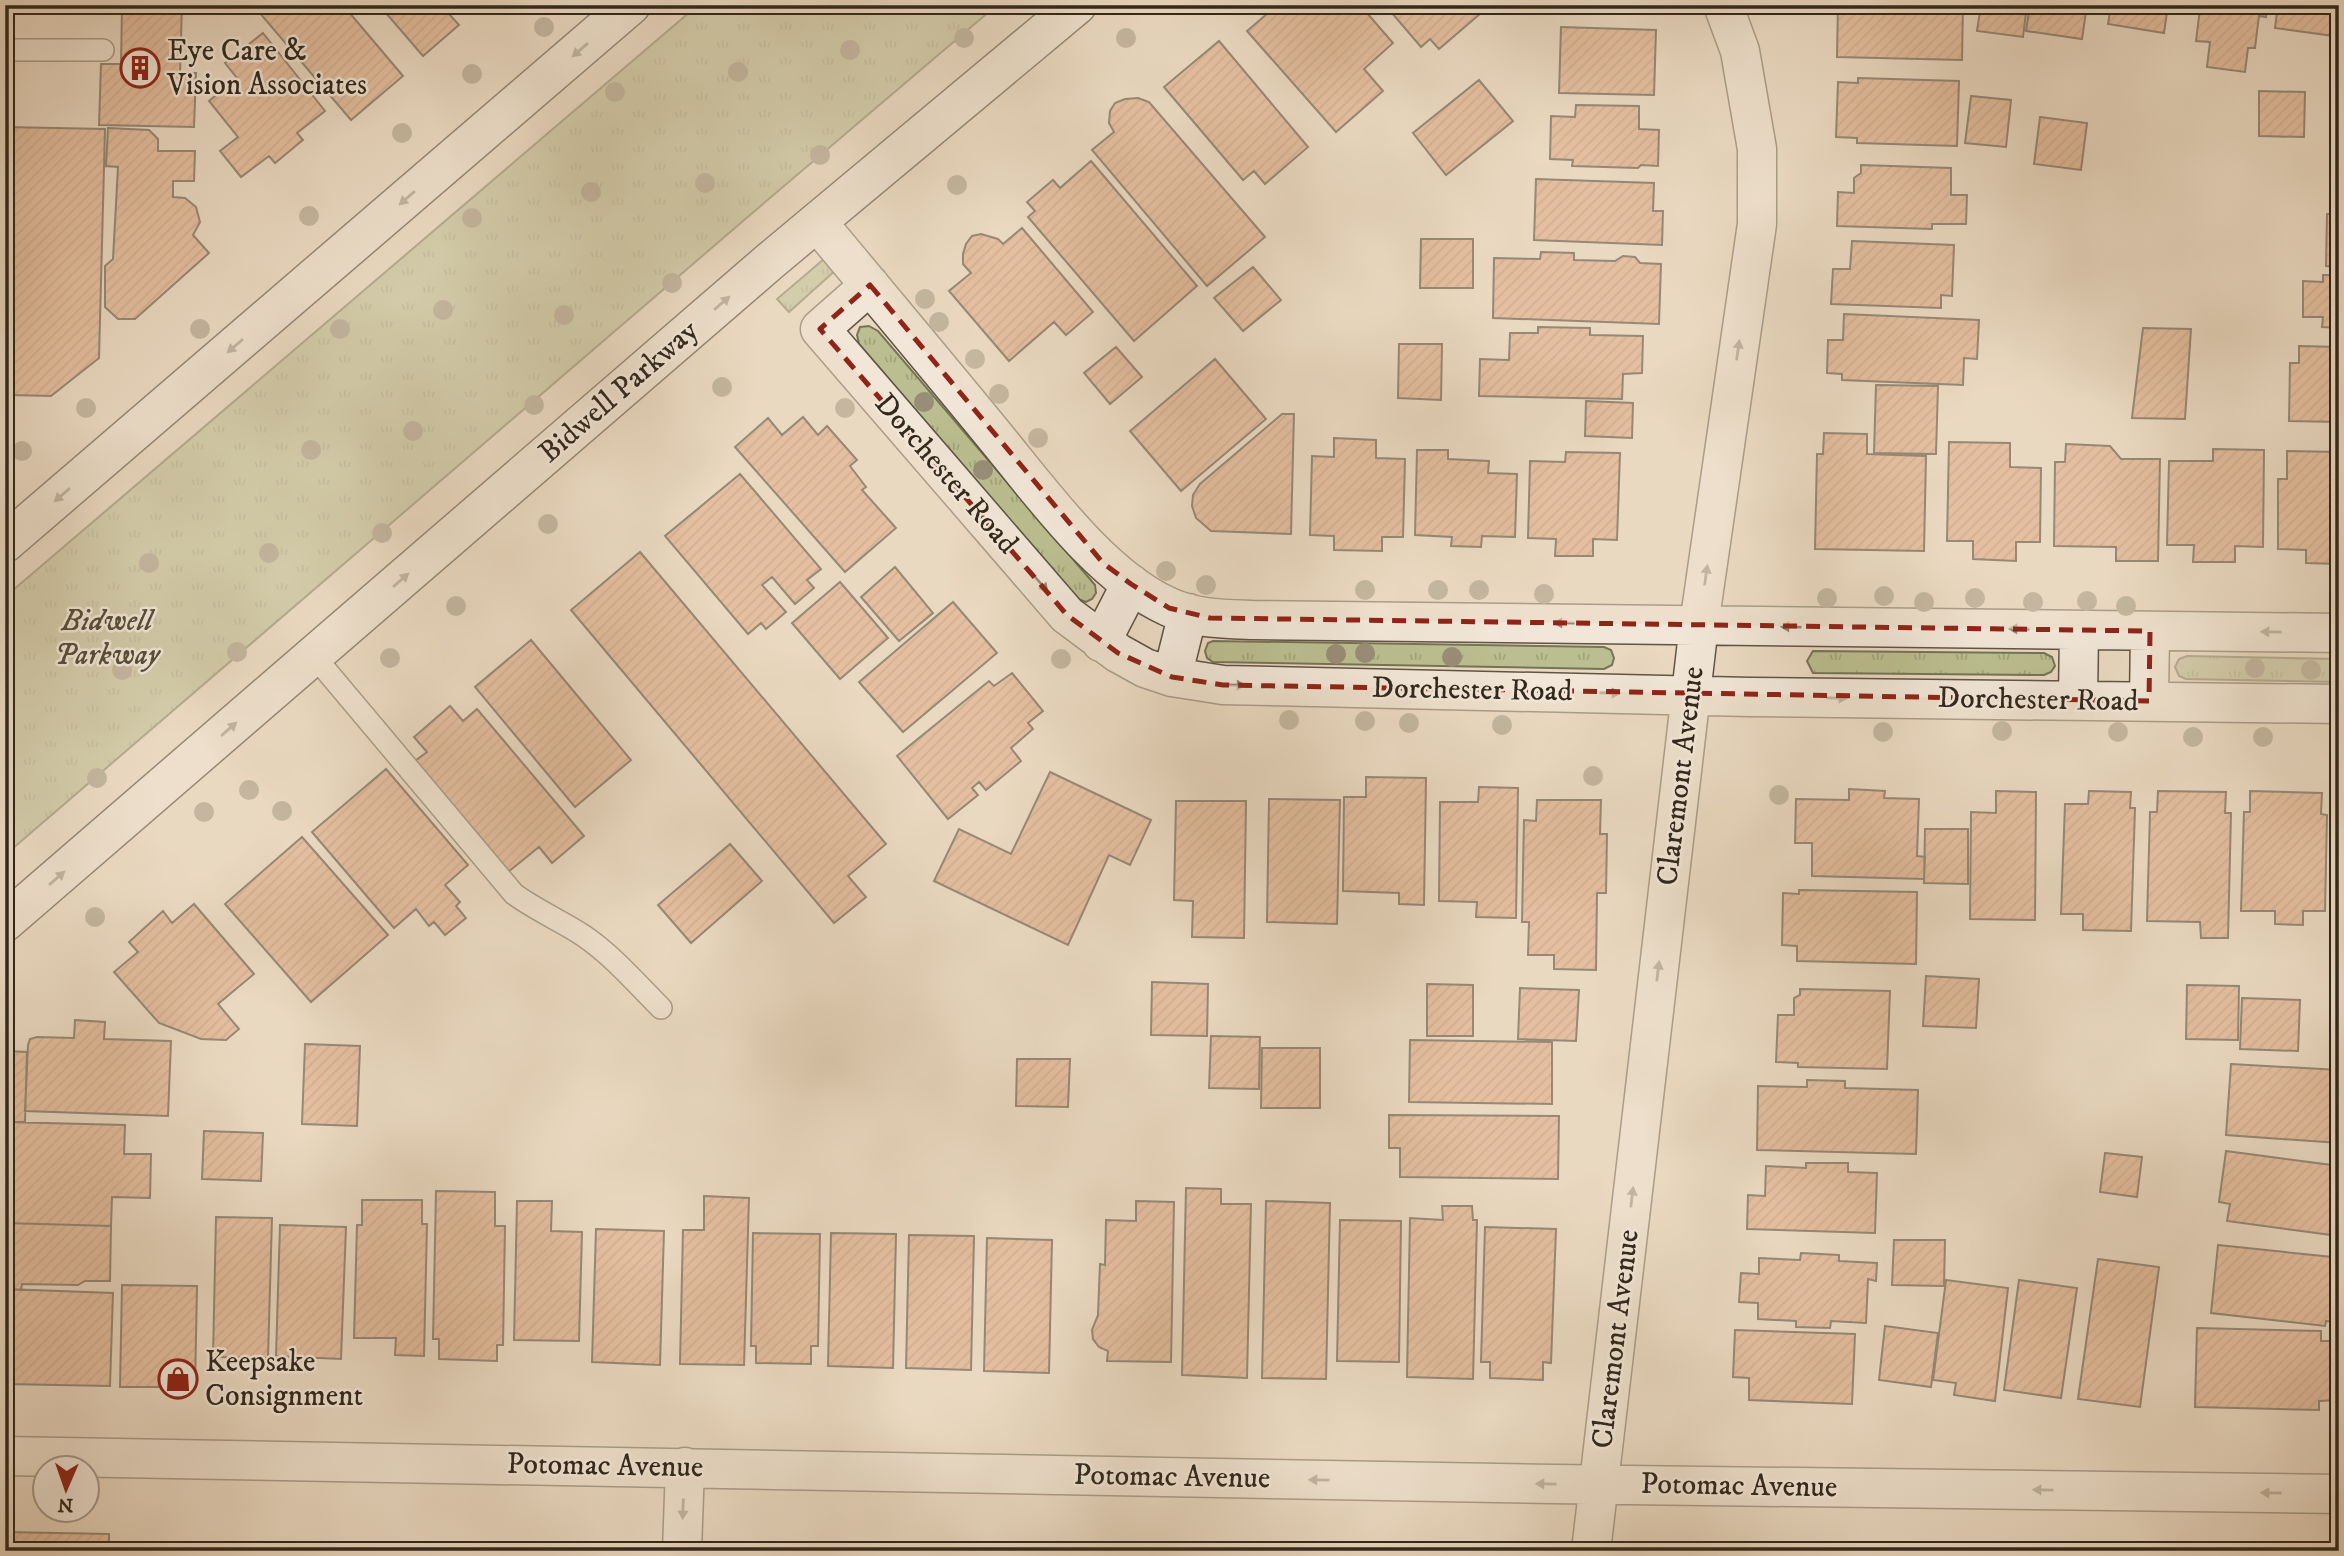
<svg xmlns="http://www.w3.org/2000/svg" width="2344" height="1556" font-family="'IM FELL DW Pica',serif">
<defs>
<pattern id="grass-tufts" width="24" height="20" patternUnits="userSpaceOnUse" patternTransform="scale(1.75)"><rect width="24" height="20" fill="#bbbe90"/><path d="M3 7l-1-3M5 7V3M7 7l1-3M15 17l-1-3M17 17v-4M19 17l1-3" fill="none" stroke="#a1a37c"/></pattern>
<pattern id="building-hatch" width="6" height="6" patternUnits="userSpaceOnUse" patternTransform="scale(1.75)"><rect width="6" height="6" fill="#df9f77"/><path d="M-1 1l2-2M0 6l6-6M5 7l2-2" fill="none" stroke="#b58261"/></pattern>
</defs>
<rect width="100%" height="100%" fill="#ead9c1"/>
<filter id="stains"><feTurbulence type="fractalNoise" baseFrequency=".00286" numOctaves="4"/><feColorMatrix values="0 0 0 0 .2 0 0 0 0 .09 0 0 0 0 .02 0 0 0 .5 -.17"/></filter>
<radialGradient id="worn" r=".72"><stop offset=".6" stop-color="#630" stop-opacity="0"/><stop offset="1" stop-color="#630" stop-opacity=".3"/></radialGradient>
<!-- grass -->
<path fill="url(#grass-tufts)" stroke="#767356" stroke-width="2" d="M698,5H997L750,215L5,855V597Z
M831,253L837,269L789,312L777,299Z
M869,326L878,331L1095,585L1096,593L1092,599L1086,602L1078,599L859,344L857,335L860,327Z
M1213,641L1604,647L1611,650L1614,658L1612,665L1604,669L1213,662L1207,658L1205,651L1208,643Z
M1813,651L2044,653L2052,657L2055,666L2051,672L2044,675L1813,673L1807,661Z
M2187,656L2339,659V682L2186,679L2179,676L2175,667L2179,659Z"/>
<!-- building -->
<path fill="url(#building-hatch)" stroke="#31281c" stroke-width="2" d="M114,5H182L180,73H196L194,127L99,125L101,64H121L122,8L114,7Z
M253,5H343L403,76L351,120Z
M379,5H460L449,14L459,25L423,56Z
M1261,5H1360L1393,43L1364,69L1383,91L1336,132L1247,31L1268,13Z
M1385,5H1472L1480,14L1439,49L1430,39L1421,47Z
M1838,5H1963L1962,60L1837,57Z
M1981,5H2027L2023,37L1977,31Z
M2030,5H2087L2082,39L2026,31Z
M2111,5H2168L2164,33L2108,24Z
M2194,5H2267L2266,17L2259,16L2255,48H2248L2245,72L2207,67L2210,42L2196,41L2200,9L2194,8Z
M2278,5H2338L2334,36L2275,28Z
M1561,27L1656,30L1654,95L1559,93Z
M263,33L325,111L297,133L303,140L275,163L269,156L241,177L220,151L238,137L209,101L237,78L225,63Z
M1219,41L1308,147L1265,184L1254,171L1243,180L1164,87Z
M1858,78L1959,81L1957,146L1857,143V138L1836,137L1838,82L1858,83Z
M1479,80L1513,121L1446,175L1413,133Z
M2259,91L2305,92L2304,137L2259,136Z
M1971,96L2011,100L2006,147L1965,143Z
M1138,98L1149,102L1265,237L1207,286L1092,150L1114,132L1109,123L1110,111L1115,103L1125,99Z
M1576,105L1639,106V129L1659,130L1658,166L1641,165L1638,168L1572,166L1573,160L1550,159L1551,116L1575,117Z
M2040,117L2087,123L2081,170L2034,164Z
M5,127L105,129L99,358L51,396L10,395L5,392Z
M108,128L149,130L158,139V151H195L194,181H173V197L185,198L196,207L200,222L193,235L209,253L135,319H118L105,307V266L113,259L118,167L106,166Z
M1091,161L1197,286L1134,341L1028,217L1035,211L1027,202L1053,180L1060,188Z
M1861,165L1951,168V195H1967L1966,224H1932V229L1837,226L1838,192L1854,193V178L1861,173Z
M1536,179L1654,183L1653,211H1663L1662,245L1534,240Z
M2327,214H2339V267L2326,266Z
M1022,228L1093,312L1066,335L1054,322L1009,361L949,291L971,273L963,264V254L966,244L972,236L981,234L998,239L1003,244Z
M1421,239H1473V288H1420Z
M1852,241L1954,245L1952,296L1941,295V308L1831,304L1833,269H1850Z
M1541,252L1574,253V260L1615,261L1623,256L1635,257L1640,263L1661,264L1659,324L1493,318L1494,258L1540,259Z
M1253,267L1281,300L1243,331L1214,298Z
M2323,275H2339V328L2322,327L2323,317H2303V281L2323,282Z
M1844,314L1979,320L1977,359L1964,358L1963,385L1842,380V374L1827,373L1828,340H1843Z
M1538,327L1590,328V335L1643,336L1642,373L1623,374L1622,399L1479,396L1480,359L1509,360L1510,333H1538Z
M2143,328L2191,329L2185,419L2132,418Z
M1399,344H1442L1441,400L1398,398Z
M2299,346L2339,347V422L2289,421L2290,363H2299Z
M1116,347L1142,377L1110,404L1084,373Z
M1215,359L1266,419L1181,491L1130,431Z
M1876,385L1938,386L1936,454L1874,453Z
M1586,401L1633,403L1632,438L1585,436Z
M1282,414H1294L1291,534L1211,531L1196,518L1192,506L1193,495L1200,484Z
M803,417L818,435L827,426L857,460L850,466L866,487L862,490L896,528L845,572L735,447L768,418L782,435Z
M1824,433L1867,434V454L1926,456L1924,551L1815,549L1817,454H1823Z
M1334,438L1376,440V458L1405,459L1403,537H1382V551L1334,550V536L1310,535L1312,456L1334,457Z
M1949,442L2010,443V467L2041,468L2040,542H2016V561L1973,559V541H1947Z
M2066,444L2110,446L2121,459H2160L2158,561H2116V547L2054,546L2055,462H2065Z
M2213,449L2264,450L2263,547L2235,546V562H2193L2194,545H2167L2169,461H2213Z
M1417,450H1448V459L1489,461L1488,473L1517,474L1515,537L1482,536L1481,547L1451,546L1452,537L1415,535Z
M2287,451L2339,452V564L2306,563V550L2278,549V479H2287Z
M1566,452L1620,453L1617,540L1593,539V556H1555L1556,539L1528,538L1530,461L1565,462Z
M740,474L821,569L807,580L814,588L795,604L772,577L762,585L786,612L766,629L761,623L748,634L665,536Z
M640,552L886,844L848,876L866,897L834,923L571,610Z
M895,567L933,613L899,641L861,597Z
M840,582L888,638L840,679L792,623Z
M953,602L997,653L903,732L859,682Z
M531,640L631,760L575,807L475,687Z
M1012,673L1043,711L1028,723L1033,729L1011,748L1021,761L986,790L979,782L972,788L978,795L948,819L897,756L989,681L994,686Z
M450,706L463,721L477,709L584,836L552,863L539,847L508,872L415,761L427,752L414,737Z
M386,769L468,865L445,885L460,902L456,906L466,918L445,935L434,922L429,926L416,909L394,928L312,832Z
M1050,772L1151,820L1130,865L1109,855L1068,945L934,881L959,829L1011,854Z
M1366,777L1426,778L1424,905L1399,904V893L1343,891L1344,797H1366Z
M1479,787L1518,788L1516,918L1476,917L1477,902L1439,901L1440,802H1478Z
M1849,789L1885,791L1884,798L1919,799L1917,856L1925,857L1924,879L1812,876V843H1795L1796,799L1849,800Z
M1996,791L2036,792L2035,920L1970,919L1971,812L1996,813Z
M2089,791L2131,792L2130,808H2135L2131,931L2083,930V914H2061L2065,804H2088Z
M2158,791L2226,792L2225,813H2231L2228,938H2201L2200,922L2147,921L2150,812H2157Z
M2250,791L2322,793L2321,814L2327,815L2325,911H2303V925L2275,924V911H2241L2244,812H2250Z
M1269,799L1340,800L1337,924L1267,922Z
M1537,800H1601L1600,834H1607L1606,893H1597L1596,970L1554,969V955H1528L1529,922H1522L1524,820L1536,821Z
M1176,801H1246L1244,938L1192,937L1193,901L1174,900Z
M1925,829H1968V884L1924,883Z
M302,837L388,935L311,1002L225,904Z
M730,844L762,881L691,943L658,905Z
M1799,890L1917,892L1916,964L1797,961V946L1782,945L1783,893L1799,894Z
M194,904L254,974L218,1004L239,1029L226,1040L201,1039L159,1023L114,972L138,952L129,942L163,911L172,923Z
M1926,976L1979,979L1976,1028L1923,1026Z
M1152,982L1208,984L1207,1036L1151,1035Z
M1427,984L1473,985V1036H1427Z
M2187,985L2239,986L2238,1040L2186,1039Z
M1520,988L1579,990L1576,1041L1518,1039Z
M1800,989L1890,991L1887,1069L1798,1067V1063L1776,1062L1778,1015H1794V998L1800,995Z
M2242,998L2300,1000L2298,1051L2240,1049Z
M75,1020L105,1022L104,1039L171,1041L168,1116L25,1111L28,1045L30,1039L37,1037L74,1038Z
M1211,1036L1260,1037L1259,1089L1209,1088Z
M1410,1040L1552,1042V1104L1409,1102Z
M305,1044L360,1046L357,1126L302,1124Z
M1262,1048H1320V1108H1261Z
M5,1051L27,1052L25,1122H5Z
M1017,1059H1070L1068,1107L1016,1106Z
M2231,1064L2339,1070V1143L2226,1135Z
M1807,1080L1845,1081V1088L1918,1090L1916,1154L1757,1150L1758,1086L1807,1087Z
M1389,1115L1559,1116L1558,1179L1400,1177V1148H1389Z
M5,1122L125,1125L124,1154H151L150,1198L112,1197L111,1226L5,1223Z
M204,1131L263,1133L261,1181L202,1179Z
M2226,1151L2339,1166V1236L2227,1221L2230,1204L2219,1202Z
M2105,1153L2142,1157L2137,1197L2100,1192Z
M1806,1163H1848V1172L1877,1173L1875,1233L1747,1229L1748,1195L1765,1196L1766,1166L1806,1168Z
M1186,1188L1221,1189V1204H1251L1247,1378L1182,1375Z
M436,1191L495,1192V1226H505L503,1345H497V1361L439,1359V1339H433Z
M704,1196L749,1198L744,1365L680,1364L683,1230H704Z
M362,1200H422V1224H427L424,1356L395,1355L396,1338H354L357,1225H362Z
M517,1201H552L551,1231L582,1232L579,1341L514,1340Z
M1136,1201L1174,1202L1171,1362L1107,1361L1108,1351L1099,1347L1093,1339L1092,1330L1098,1315L1100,1264L1105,1265L1106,1220L1136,1221Z
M1266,1201L1330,1203L1326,1379L1262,1378Z
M1442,1206H1472L1473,1220H1477L1473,1379L1407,1377L1410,1218L1443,1220Z
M216,1217L272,1218L268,1358L213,1357Z
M1340,1220L1401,1221L1399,1362L1337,1361Z
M5,1223L111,1226L110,1281H85L78,1285L22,1284L21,1290L5,1289Z
M280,1225L346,1227L341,1359L276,1356Z
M1485,1227L1556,1229L1551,1363L1543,1362V1380L1490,1378V1362H1481Z
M596,1229L664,1231L660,1365L592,1362Z
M753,1233L820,1234L818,1346H811V1364L756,1363V1346H751Z
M831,1233L896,1234L893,1368L828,1366Z
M909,1235L974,1236L971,1370L906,1368Z
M987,1238L1052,1240L1049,1373L984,1371Z
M1894,1240H1945L1944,1286L1892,1285Z
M2218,1245L2332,1257L2331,1262L2339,1263V1322L2326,1321L2325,1326L2211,1313Z
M1801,1253L1839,1255V1261L1877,1263L1876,1281L1868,1279L1866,1323L1831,1321L1830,1328L1796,1327V1321L1758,1319V1303L1739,1302L1741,1273L1759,1274V1258L1800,1260Z
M2098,1259L2159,1267L2140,1407L2078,1399Z
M1946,1280L2008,1288L1995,1401L1954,1395L1956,1383L1933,1380Z
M2019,1280L2077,1288L2061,1398L2004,1390Z
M122,1285L197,1286L195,1387H120Z
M5,1289L113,1293L110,1386L5,1384Z
M1885,1326L1938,1333L1931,1387L1879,1380Z
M2197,1328L2321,1331V1341H2339V1400L2319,1401V1410L2195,1407Z
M1735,1330L1855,1334L1852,1404L1749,1400V1378L1733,1377Z
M5,1532L109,1534V1551H5Z
M139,1544L205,1545V1551H139Z"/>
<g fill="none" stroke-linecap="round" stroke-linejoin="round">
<!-- lane casing -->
<g stroke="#5f5445" stroke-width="24">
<path id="lane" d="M5,50H103
M314,656L514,894C537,911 562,921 584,936C613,956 636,983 661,1008"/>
</g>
<!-- street casing -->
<g stroke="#5f5445" stroke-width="41">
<path id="street" d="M817,222C876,293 935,363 993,434C1040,491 1101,577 1169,607C1195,619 1225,619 1253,620L2339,633
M870,285L820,329L1067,615L1118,653L1145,668L1172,677L1223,685L1750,697L2339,704
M1101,642L1131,584
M1172,677L1188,613
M2078,700L2079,630
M2149,701L2150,631
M5,1456L1553,1484L2339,1494
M682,1551L685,1467
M1591,1551L1699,625L1757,224V149L1740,51L1723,5"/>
</g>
<!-- secondary casing -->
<g stroke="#31281c" stroke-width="41">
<path id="secondary" d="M5,543L631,5
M5,922L769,262L1077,5"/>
</g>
<!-- lane -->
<use href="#lane" stroke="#f1e6d7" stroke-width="21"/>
<!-- street -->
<use href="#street" stroke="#f1e6d7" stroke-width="38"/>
<!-- secondary -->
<use href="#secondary" stroke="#f1e6d7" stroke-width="38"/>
</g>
<!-- trees -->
<g fill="#988d76">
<circle cx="544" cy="27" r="10"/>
<circle cx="964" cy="38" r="10"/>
<circle cx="1126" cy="38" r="10"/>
<circle cx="850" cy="50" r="10"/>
<circle cx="738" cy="72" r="10"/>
<circle cx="472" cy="74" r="10"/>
<circle cx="615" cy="92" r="10"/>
<circle cx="402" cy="133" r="10"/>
<circle cx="820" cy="155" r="10"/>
<circle cx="705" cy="183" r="10"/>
<circle cx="957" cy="185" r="10"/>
<circle cx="591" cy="192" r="10"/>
<circle cx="309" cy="216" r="10"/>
<circle cx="472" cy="218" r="10"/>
<circle cx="672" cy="283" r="10"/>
<circle cx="925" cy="299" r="10"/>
<circle cx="443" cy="310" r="10"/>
<circle cx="564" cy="315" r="10"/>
<circle cx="939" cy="322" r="10"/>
<circle cx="200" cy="329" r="10"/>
<circle cx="340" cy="329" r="10"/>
<circle cx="975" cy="359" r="10"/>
<circle cx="722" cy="387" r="10"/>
<circle cx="999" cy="394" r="10"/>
<circle cx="924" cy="402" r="10"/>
<circle cx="534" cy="405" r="10"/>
<circle cx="86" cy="408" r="10"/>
<circle cx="845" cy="408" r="10"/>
<circle cx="413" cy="431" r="10"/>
<circle cx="1038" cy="438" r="10"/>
<circle cx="311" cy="450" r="10"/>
<circle cx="22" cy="451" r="10"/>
<circle cx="983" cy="470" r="10"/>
<circle cx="548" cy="524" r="10"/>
<circle cx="382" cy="533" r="10"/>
<circle cx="269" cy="553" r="10"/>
<circle cx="149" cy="563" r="10"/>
<circle cx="1166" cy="571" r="10"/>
<circle cx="1206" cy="585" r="10"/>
<circle cx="1365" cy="590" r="10"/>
<circle cx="1438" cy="590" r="10"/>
<circle cx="1479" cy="590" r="10"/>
<circle cx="1544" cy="594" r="10"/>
<circle cx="1884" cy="596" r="10"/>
<circle cx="1827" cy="598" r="10"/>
<circle cx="1975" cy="598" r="10"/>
<circle cx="2087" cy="601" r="10"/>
<circle cx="1924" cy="602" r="10"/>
<circle cx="2033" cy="602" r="10"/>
<circle cx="456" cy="606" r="10"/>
<circle cx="2126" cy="606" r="10"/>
<circle cx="237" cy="652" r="10"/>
<circle cx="1365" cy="653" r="10"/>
<circle cx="1336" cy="654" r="10"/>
<circle cx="1452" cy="657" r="10"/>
<circle cx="390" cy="658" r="10"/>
<circle cx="1061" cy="659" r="10"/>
<circle cx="2255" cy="668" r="10"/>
<circle cx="122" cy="670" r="10"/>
<circle cx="2311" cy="670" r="10"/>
<circle cx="1289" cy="720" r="10"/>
<circle cx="1365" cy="721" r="10"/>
<circle cx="1409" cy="723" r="10"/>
<circle cx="1502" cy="725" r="10"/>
<circle cx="2002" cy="731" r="10"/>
<circle cx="1883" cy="732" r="10"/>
<circle cx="2118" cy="732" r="10"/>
<circle cx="2193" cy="737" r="10"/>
<circle cx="2263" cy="737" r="10"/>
<circle cx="1593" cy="776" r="10"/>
<circle cx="97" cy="778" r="10"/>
<circle cx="249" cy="790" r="10"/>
<circle cx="1779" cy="795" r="10"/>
<circle cx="282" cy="811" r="10"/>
<circle cx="204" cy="812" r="10"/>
<circle cx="95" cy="917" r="10"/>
</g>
<!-- one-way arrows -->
<defs><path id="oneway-solid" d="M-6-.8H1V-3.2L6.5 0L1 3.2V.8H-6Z" transform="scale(1.75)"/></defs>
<g fill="#91877a">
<use href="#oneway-solid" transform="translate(580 50) rotate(139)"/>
<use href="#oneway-solid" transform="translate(407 198) rotate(139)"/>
<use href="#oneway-solid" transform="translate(722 303) rotate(-41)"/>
<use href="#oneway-solid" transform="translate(235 346) rotate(139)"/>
<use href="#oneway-solid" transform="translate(1738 350) rotate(-82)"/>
<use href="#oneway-solid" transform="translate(62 495) rotate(139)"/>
<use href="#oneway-solid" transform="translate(1706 575) rotate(-82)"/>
<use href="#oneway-solid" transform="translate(401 580) rotate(-41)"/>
<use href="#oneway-solid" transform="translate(1041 584) rotate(49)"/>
<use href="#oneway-solid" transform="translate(1564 623) rotate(-179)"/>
<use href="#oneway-solid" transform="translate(1791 627) rotate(-179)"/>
<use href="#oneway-solid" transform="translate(2019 629) rotate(-179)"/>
<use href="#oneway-solid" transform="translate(2271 632) rotate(-179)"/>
<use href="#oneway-solid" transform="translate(1235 685) rotate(1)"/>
<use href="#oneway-solid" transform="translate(1610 693) rotate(1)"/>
<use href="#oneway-solid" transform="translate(1837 698) rotate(1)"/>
<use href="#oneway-solid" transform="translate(229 729) rotate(-41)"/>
<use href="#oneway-solid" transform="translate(57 878) rotate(-41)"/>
<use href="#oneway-solid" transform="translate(1658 971) rotate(-83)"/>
<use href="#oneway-solid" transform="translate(1632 1197) rotate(-83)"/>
<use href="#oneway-solid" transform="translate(1319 1480) rotate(-179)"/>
<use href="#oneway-solid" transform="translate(1546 1484) rotate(-179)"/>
<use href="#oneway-solid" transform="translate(2043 1490) rotate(-179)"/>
<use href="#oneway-solid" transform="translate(2271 1493) rotate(-179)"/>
<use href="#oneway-solid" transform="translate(683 1509) rotate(92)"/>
</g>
<!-- marked area -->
<path d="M0 0H2344V1556H0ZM870,285L1103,563L1131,584L1169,608L1210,618L2150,631L2149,701L1223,685L1172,677L1118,653L1067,615L820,329Z" fill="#ead9c1" fill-opacity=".55" fill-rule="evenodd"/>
<path fill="none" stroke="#8f2418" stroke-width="5" stroke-dasharray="14 9" stroke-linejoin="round" d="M870,285L1103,563L1131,584L1169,608L1210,618L2150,631L2149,701L1223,685L1172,677L1118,653L1067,615L820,329Z"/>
<!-- icons -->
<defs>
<g id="building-ring" transform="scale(2.0125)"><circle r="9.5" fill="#f1e6d7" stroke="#8f2418" stroke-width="1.5"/><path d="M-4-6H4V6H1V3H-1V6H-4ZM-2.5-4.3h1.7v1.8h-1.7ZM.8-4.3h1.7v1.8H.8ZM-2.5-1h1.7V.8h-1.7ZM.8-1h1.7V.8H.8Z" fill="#8f2418"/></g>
<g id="shop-ring" transform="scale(2.0125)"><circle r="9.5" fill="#f1e6d7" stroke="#8f2418" stroke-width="1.5"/><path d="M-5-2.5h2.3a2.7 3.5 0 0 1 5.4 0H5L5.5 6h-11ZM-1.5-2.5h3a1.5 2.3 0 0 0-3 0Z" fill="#8f2418"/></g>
</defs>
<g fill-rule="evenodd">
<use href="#building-ring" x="140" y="68"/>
<use href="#shop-ring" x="178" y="1379"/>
</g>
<g text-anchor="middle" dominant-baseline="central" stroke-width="5" stroke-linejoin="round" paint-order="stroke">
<!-- poi labels -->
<g font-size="30" fill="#31281c" stroke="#f1e6d7" text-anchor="start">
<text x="167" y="51">Eye Care &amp;<tspan x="167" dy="34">Vision Associates</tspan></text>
<text x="205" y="1362">Keepsake<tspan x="205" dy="34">Consignment</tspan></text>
</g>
<!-- street labels -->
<g font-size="30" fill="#31281c" stroke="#f1e6d7">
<text transform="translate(619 392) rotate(-41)">Bidwell Parkway</text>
<text transform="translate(946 474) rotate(49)">Dorchester Road</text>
<text transform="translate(1472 690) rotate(1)">Dorchester Road</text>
<text transform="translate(2038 700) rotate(1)">Dorchester Road</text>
<text transform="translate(1681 776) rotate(-83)">Claremont Avenue</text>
<text transform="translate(1616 1339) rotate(-83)">Claremont Avenue</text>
<text transform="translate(605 1466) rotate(1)">Potomac Avenue</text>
<text transform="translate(1172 1477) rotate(1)">Potomac Avenue</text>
<text transform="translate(1739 1486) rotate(1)">Potomac Avenue</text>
</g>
<!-- park labels -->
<g font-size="30" font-style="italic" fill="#544e39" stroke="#f1e6d7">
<text x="107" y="621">Bidwell<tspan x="107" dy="34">Parkway</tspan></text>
</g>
</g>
<!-- margin -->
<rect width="2344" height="1556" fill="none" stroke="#ead9c1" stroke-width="28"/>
<rect x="7" y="7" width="2330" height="1542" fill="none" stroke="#31281c" stroke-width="3.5"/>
<rect x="14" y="14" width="2316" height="1528" fill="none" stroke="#31281c" stroke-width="2"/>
<!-- north arrow -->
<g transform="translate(66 1489) rotate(182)"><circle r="33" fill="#f1e6d7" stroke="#a49a8c" stroke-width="2"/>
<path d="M0-5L12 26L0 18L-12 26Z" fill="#8f2418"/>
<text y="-10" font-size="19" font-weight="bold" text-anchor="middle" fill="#31281c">N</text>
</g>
<rect width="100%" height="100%" filter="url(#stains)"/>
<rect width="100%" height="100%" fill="url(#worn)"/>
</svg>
